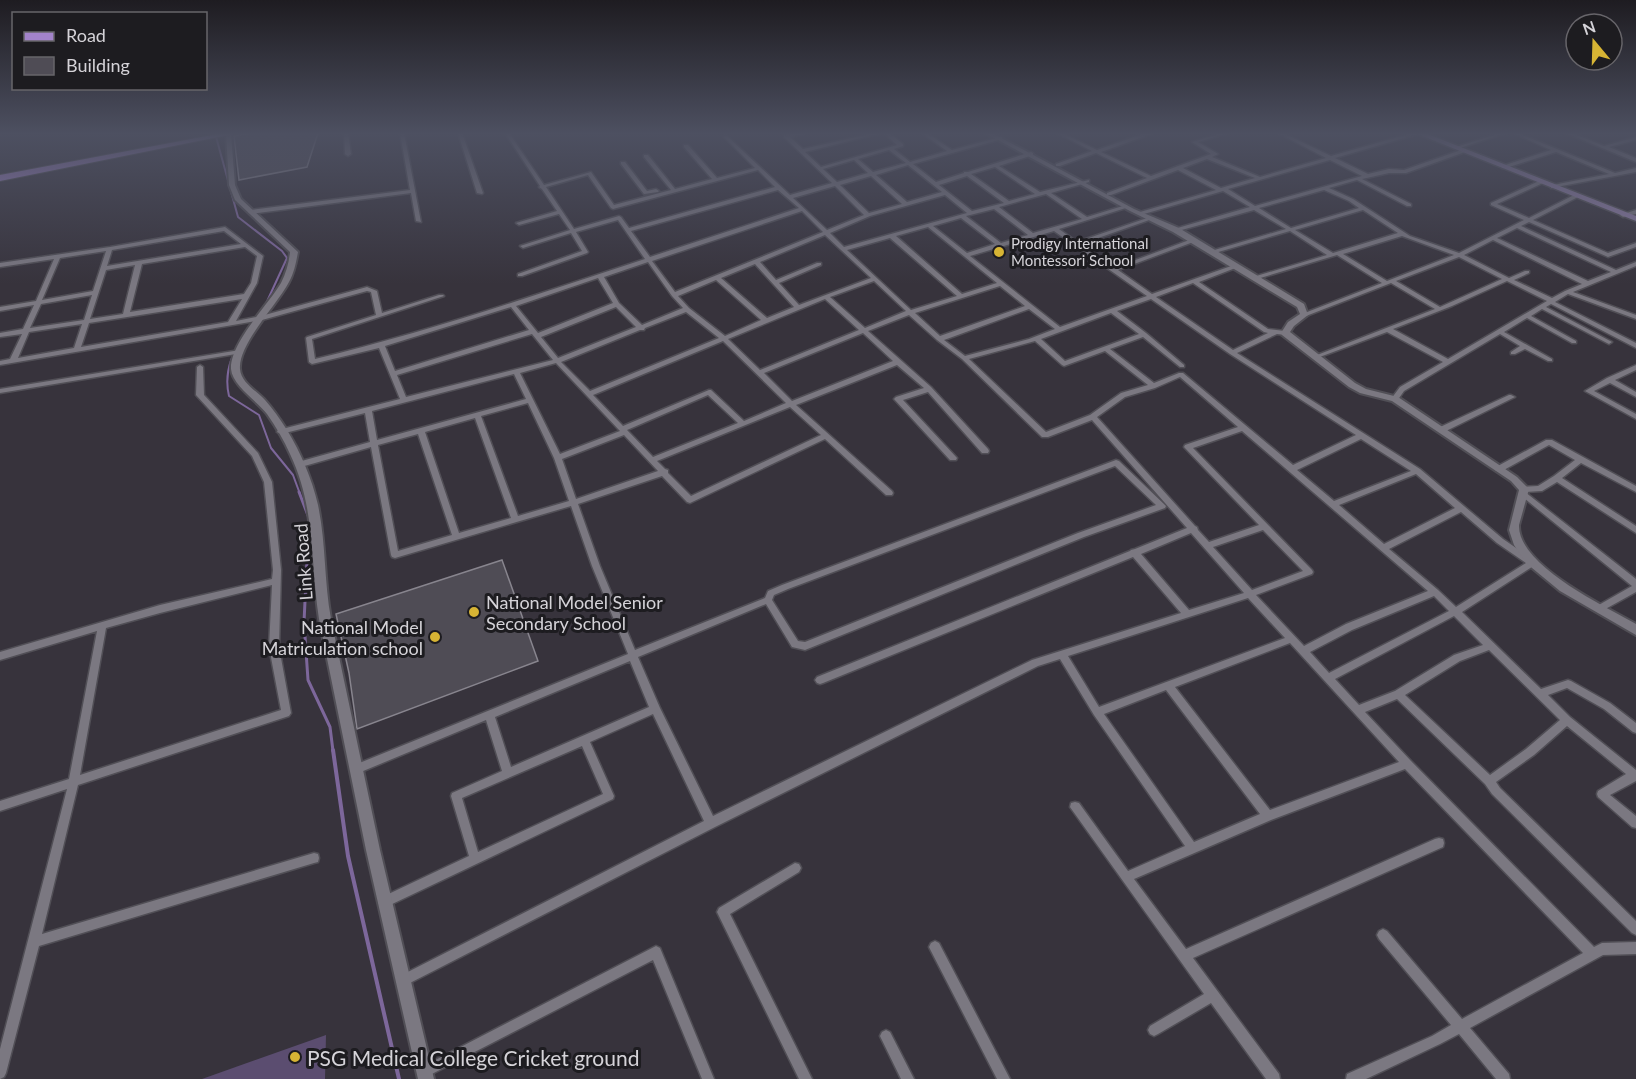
<svg xmlns="http://www.w3.org/2000/svg" width="1636" height="1079" font-family="Lato,sans-serif">
<rect width="100%" height="100%" fill="#37333c"/>
<!-- green -->
<path fill="#5b4d70" d="M326,1035L325,1079H202Z"/>
<g fill="none" stroke-linecap="round" stroke-linejoin="round">
<!-- stream-far2 -->
<path stroke="#7d679b" stroke-width="2" d="M215,133L238,217L282,251L287,258L264,308
M243,338C230,356 224,375 229,396L259,415L271,448L293,475L300,494"/>
<!-- stream-far1 -->
<path stroke="#7d679b" stroke-width="3" d="M299,492L309,518L304,622L308,680L330,727L333,751"/>
<!-- stream -->
<path stroke="#7d679b" stroke-width="4" d="M333,750L348,856L399,1079"/>
</g>
<!-- building -->
<path fill="#4f4c55" stroke="#88858e" stroke-width="1.5" d="M252,133H318L307,167L239,180L234,136Z
M502,560L538,661L357,729L349,673L336,614Z"/>
<g fill="none" stroke-linecap="round" stroke-linejoin="round">
<!-- minor casing -->
<g stroke="#514f56" stroke-width="3">
<path id="minor" d="M344,133H348L351,154L348,156L345,154Z
M400,133H404L421,222L416,221L411,193L251,214L248,212L251,210L410,190Z
M458,133H462L483,193L482,194L477,193Z
M505,133H509L544,185L591,172L614,205L671,190L644,157V155H648L675,189L712,179L684,147V145H688L717,178L755,168L724,137V136L726,135L790,195L832,183L784,137V135L804,133V134L790,137L803,149L874,133H881L805,152L821,167L897,145L884,133H889L903,144V146L894,149L910,162L947,151L922,133H927L952,150L1000,137H1002V139L913,164L936,182L964,173V172H968L1031,152L1033,153V155L999,166L1040,192L1089,180V182L1051,193L1087,217L1126,205L1129,207L1059,229L1077,242L1150,217L1155,218L1081,244L1114,268L1192,239H1196V241L1118,270L1152,294L1234,265H1238V267L1199,282L1268,329L1285,331L1288,333L1285,335L1277,334L1237,353L1420,469L1503,539L1535,561L1536,563L1535,565L1462,612L1541,689L1568,680L1571,681L1610,703L1636,723V733L1633,732L1604,709L1567,688L1548,695L1570,717L1636,770V781L1610,795L1636,816V828L1632,827L1598,797L1597,794L1598,791L1626,774L1567,726L1534,755L1496,782L1500,788L1636,921V935L1632,933L1492,794L1485,784L1397,699L1365,712L1411,761L1594,947L1602,943L1636,942V954L1603,955L1470,1028L1509,1074L1510,1079H1496L1459,1034L1440,1044L1366,1079H1346L1347,1074L1432,1036L1451,1025L1379,939L1377,935L1379,931L1383,929L1387,931L1462,1019L1583,953L1405,769L1271,820L1134,879L1186,949L1435,839L1439,838L1443,839L1444,843L1443,847L1193,958L1279,1074L1280,1079H1266L1211,1003L1158,1034L1154,1036L1150,1034L1148,1030L1150,1026L1204,994L1070,807L1071,803L1075,802L1079,803L1128,871L1185,846L1094,715L1060,659L1038,666L715,827L406,985L402,987L398,985L396,981L398,977L704,821L653,714L590,742L614,796L613,799L388,906L384,908L380,906L378,902L380,898L469,856L451,796L452,793L502,771L486,720L356,774L352,772L351,769L352,766L628,654L592,566L571,506L395,558L392,557L391,555L371,447L301,467L298,466L297,464L298,462L370,442L365,413L281,434L277,432L278,430L400,399L379,348L312,364L309,362L306,338L307,337L376,315L371,292L367,291L262,320L0,365V361L10,359L22,334L0,337V333L23,329L34,305L0,311V307L36,301L54,259L0,267V263L110,247L225,227L263,256L257,283L236,321L261,316L367,287L377,291L382,313L439,295H443L444,296L312,339L315,359C427,332 536,295 645,259L618,220L576,232L588,252L587,253L522,276H518V274L582,251L571,233L523,248L520,246L570,230L559,214L519,225L516,223L557,211L542,189L539,187L540,186ZM889,150L906,163L873,172L858,159ZM854,160L868,173L837,182L823,169ZM908,165L942,192L907,202L876,175ZM995,167L1035,194L1009,201L971,174ZM758,170L775,187L629,228L621,217L619,216L574,229L546,187L588,175L611,208L613,209ZM871,176L902,204L869,213L840,185ZM967,176L1004,203L972,211L939,185ZM835,186L864,215L827,230L793,198ZM778,190L799,208L650,257L631,231ZM1046,194L1082,219L1033,233L999,207ZM945,195L967,213L844,247L830,233L870,216ZM994,209L1028,235L1001,243L966,216ZM802,211L823,232L675,292L652,261ZM961,218L995,244L967,253L933,226ZM928,227L997,283L962,294L896,236ZM224,231L241,244L107,266L112,250ZM1054,231L1147,296L1060,327L970,256ZM825,235L871,278L799,305L779,283L821,265V263H817L776,280L760,262ZM890,238L957,296L911,310L847,250ZM245,247L257,256L251,283L244,294L130,312L142,264ZM106,251L93,291L42,300L60,258ZM648,262L672,296L683,308L642,325L619,303L604,277ZM755,264L794,307L767,318L721,278ZM135,265L123,314L90,319L106,270ZM598,278L613,303L538,333L516,306ZM716,280L761,320L725,336L689,308L678,296ZM874,281L906,311L865,328L830,297ZM1193,283L1264,332L1268,333L1233,350L1156,297ZM1000,286L1025,306L940,336L915,313ZM92,295L84,320L30,328L41,304ZM242,299L228,322L81,347L89,323ZM825,299L859,330L760,370L728,339ZM1151,299L1230,354L1356,435L1293,465L1183,373H1179L1154,383L1110,349L1143,337L1180,367H1184V365L1146,333L1117,311ZM511,307L529,330L395,371L385,346ZM616,307L636,327L558,358L541,337ZM1029,309L1055,329L1029,339L965,356L944,340ZM686,312L719,338L590,391L561,362L640,330H644L645,328ZM1111,313L1139,334L1065,361L1041,339ZM909,315L937,340L962,359L1042,437H1048L1092,420L1187,528L1135,549L1131,550L1130,551L817,677L815,680L817,683L820,684L823,683L1133,557L1181,613L1032,660L713,816L660,708L638,657L766,604L792,647L805,650L1084,537L1165,508L1166,506L1119,461L1116,460L782,585L768,591L765,598L635,650L600,566L578,504L662,476L687,502L690,503L825,439L886,495H892L893,493L892,491L796,405L897,365L924,388L896,397L894,399L950,460H956L957,458L903,400L928,392L982,453H988L989,451L988,449L931,387L868,331ZM82,324L74,348L18,358L29,332ZM863,333L893,361L792,401L764,373ZM532,334L553,360L406,397L397,375ZM723,341L786,403L744,421L711,390H709L623,426L593,395ZM1035,341L1062,365L1064,366L1105,351L1148,385L1121,393L1090,415L1046,432L969,359ZM556,363L620,431L560,454L520,373ZM514,374L526,399L377,440L372,411ZM1180,377L1238,427L1185,445L1184,447L1259,525L1209,542L1198,530L1197,527L1195,526L1097,417L1125,397L1155,388ZM708,395L738,423L653,457L627,430ZM528,403L554,458L569,501L518,516L481,416ZM790,407L821,435L691,496L668,473V470L665,469L657,461ZM475,418L511,518L459,533L425,432ZM1242,431L1428,591L1346,624L1304,646L1256,595L1312,574L1313,572L1312,570L1193,448ZM418,434L452,535L398,551L378,445ZM624,435L658,471L576,499L562,459ZM1361,439L1411,471L1334,501L1297,470ZM1115,466L1156,505L1078,533L805,642L798,641L772,600L774,595L788,589ZM1416,474L1455,508L1384,544L1339,505ZM1461,512L1497,543L1526,563L1456,607L1438,590L1389,549ZM1263,530L1303,571L1252,590L1213,547ZM1191,533L1244,593L1189,610L1141,554ZM1434,596L1449,611L1329,673L1310,652L1352,630ZM1248,598L1285,638L1099,707L1068,656ZM1454,616L1483,645L1454,655L1395,691L1359,705L1335,679ZM1290,643L1399,762L1270,810L1175,687ZM1489,650L1560,720L1526,749L1490,775L1405,695L1460,661ZM630,661L649,707L511,767L495,717ZM1166,690L1260,814L1194,842L1104,714ZM582,746L603,794L478,852L462,798Z
M1057,133H1062L1097,150L1145,133H1151V134L1101,152L1151,176L1211,154L1192,142L1222,133H1228L1198,142L1218,154L1212,157L1260,177L1326,158L1278,133H1283L1331,156L1412,133H1418V134L1335,158L1368,174L1389,169L1404,170L1461,150H1465V152L1406,173H1389L1362,179L1411,204V206H1407L1357,180L1329,188L1353,199L1410,236L1459,253L1524,220L1491,205V203L1539,181H1543V183L1497,204L1529,218L1574,195H1578V197L1533,220L1608,253L1636,243V247L1608,257L1529,222L1521,226L1616,270L1636,262V266L1573,292L1636,315V319L1568,294L1555,302L1636,343V348L1551,304L1546,307L1612,342L1609,344L1607,343L1542,309L1531,316L1576,341V343H1572L1527,318L1504,332L1552,359V361H1548L1525,349L1515,354H1511V352L1520,346L1500,334L1404,391L1397,401H1393L1391,399L1400,387L1443,362L1387,332L1317,358L1315,359L1312,357L1435,309L1391,283L1306,316H1302V314L1382,283L1337,255L1257,279H1253V277L1327,255L1290,231L1215,253H1211V251L1286,229L1254,210L1178,231H1174V229L1250,207L1223,191L1144,214H1140V212L1216,190L1178,170L1111,195H1107V193L1147,178L1096,153L1060,166H1056V164L1092,151ZM1207,159L1255,178L1221,188L1183,168ZM1330,160L1362,176L1255,206L1228,189ZM1324,190L1349,201L1359,208L1291,228L1259,208ZM1363,210L1398,233L1333,253L1295,230ZM1517,228L1611,272L1588,281L1497,238ZM1402,236L1454,255L1387,281L1343,254ZM1493,240L1582,284L1565,291L1552,298L1514,280L1529,273V271H1525L1509,278L1464,255ZM1459,257L1502,279L1440,307L1396,281ZM1507,281L1547,301L1448,359L1393,329L1452,306Z
M1500,133H1506L1457,149L1453,148Z
M1513,133H1518L1615,173L1636,168V172L1551,188V186L1553,185L1609,174L1556,152L1506,168H1502V166L1551,150Z
M1566,133H1572L1604,146L1636,137V140L1609,147L1636,158V162Z
M621,162H625L647,191L656,189L659,191L658,192L644,194L621,164Z
M1636,210V214L1623,217L1620,215Z
M240,350L242,351V353L0,393V389Z
M200,365L203,367L204,395L258,453L272,482L281,570L279,647L291,713L289,716L286,717L78,785L42,934L314,853L318,854L319,858L318,862L314,863L39,946L6,1073L4,1077L0,1079V1049L67,789L0,811V801L69,779L97,631L0,660V652L160,605L272,579L273,570L264,482L252,456L196,395L197,367ZM272,585L269,647L281,710L80,775L106,628L160,613Z
M1636,365V370L1615,380L1636,392V397L1610,383L1594,391L1636,414V419L1585,391L1607,378Z
M1509,395H1511L1515,397L1444,432H1441L1437,430L1438,428Z
M1546,440H1552L1636,486V492L1581,463L1562,478L1636,526V533L1557,482L1542,491L1525,492L1636,579V592L1600,612L1597,610L1596,608L1597,606L1632,586L1519,494L1523,491L1520,489L1521,487L1538,486L1554,476L1575,460L1549,445L1502,471H1496L1495,469L1496,467Z
M795,863L799,864L801,868L799,872L730,914L812,1079H799L717,912L719,908Z
M935,941L939,943L1010,1079H997L931,951L929,947L931,943Z
M656,946L660,948L714,1079H702L653,960L428,1076L424,1078L420,1076L418,1072L420,1068Z
M886,1030L890,1032L914,1079H901L880,1036L882,1032Z"/>
</g>
<!-- tertiary casing -->
<g stroke="#514f56" stroke-width="4">
<path id="tertiary" d="M226,133L231,134L235,185L241,199L298,252C296,263 294,273 289,282C277,305 238,344 240,369C241,383 257,391 265,400C273,409 280,419 287,430C301,453 312,479 318,505C326,543 324,581 331,619L380,850L434,1079H418L366,850L319,619C310,562 316,508 290,454C284,440 276,427 267,414C258,402 232,385 231,369C230,343 268,305 281,283C286,273 289,263 290,252L235,200L229,185Z
M985,133H992L1134,209L1179,228L1304,304L1308,315L1294,326L1290,332L1355,383L1366,389L1398,397L1517,477L1529,489L1519,525C1517,565 1606,607 1636,624V635L1560,591L1526,563L1514,545L1509,530L1519,490L1511,481L1392,401L1360,393L1349,387L1282,335L1281,333L1288,322L1300,314L1297,307L1173,232L1130,211Z"/>
</g>
<!-- secondary casing -->
<g stroke="#514f56" stroke-width="3">
<path id="secondary" d="M1415,133H1425L1636,216V221Z"/>
</g>
<!-- primary casing -->
<g stroke="#514f56" stroke-width="2">
<path id="primary" d="M223,133H238L0,181V175Z"/>
</g>
<!-- minor -->
<use href="#minor" fill="#7b7881" fill-rule="evenodd"/>
<!-- tertiary -->
<use href="#tertiary" fill="#7b7881" fill-rule="evenodd"/>
<!-- secondary -->
<use href="#secondary" fill="#8e7da6" fill-rule="evenodd"/>
<!-- primary -->
<use href="#primary" fill="#a283ca" fill-rule="evenodd"/>
</g>
<!-- sky -->
<linearGradient id="sky" x2="0" y2="1"><stop stop-color="#1e1c21"/><stop offset="0.47" stop-color="#4d5061"/><stop offset="1" stop-color="#4d5061" stop-opacity="0"/></linearGradient>
<rect width="1636" height="284" fill="url(#sky)"/>
<!-- markers -->
<g fill="#d7b434" stroke="#1d1c20" stroke-width="2">
<circle cx="999" cy="252" r="6"/>
<circle cx="474" cy="612" r="6"/>
<circle cx="435" cy="637" r="6"/>
<circle cx="295" cy="1057" r="6"/>
</g>
<g text-anchor="middle" dominant-baseline="central" stroke-width="6" stroke-linejoin="round" paint-order="stroke">
<!-- far-poi labels -->
<g font-size="15" fill="#d5d3d8" stroke="#1d1c20" text-anchor="start">
<text x="1011" y="243">Prodigy International<tspan x="1011" dy="17">Montessori School</tspan></text>
</g>
<!-- street labels -->
<g font-size="18" fill="#d5d3d8" stroke="#1d1c20">
<text transform="translate(303 562) rotate(-94)">Link Road</text>
</g>
<!-- poi labels -->
<g font-size="18" fill="#d5d3d8" stroke="#1d1c20" text-anchor="start">
<text x="486" y="602">National Model Senior<tspan x="486" dy="21">Secondary School</tspan></text>
<text x="423" y="627" text-anchor="end">National Model<tspan x="423" dy="21">Matriculation school</tspan></text>
</g>
<!-- near-poi labels -->
<g font-size="21" fill="#d5d3d8" stroke="#1d1c20" text-anchor="start">
<text x="307" y="1057">PSG Medical College Cricket ground</text>
</g>
</g>
<!-- legend -->
<rect x="12" y="12" width="195" height="78" fill="#1d1c20" stroke="#67656a" stroke-width="1.5"/>
<rect x="24" y="32" width="30" height="9" fill="#a283ca" stroke="#67656a" stroke-width="1.5"/>
<text x="66" y="42" font-size="18" fill="#d5d3d8">Road</text>
<rect x="24" y="57" width="30" height="18" fill="#4f4c55" stroke="#67656a" stroke-width="1.5"/>
<text x="66" y="72" font-size="18" fill="#d5d3d8">Building</text>
<!-- north arrow -->
<g transform="translate(1594 42) rotate(341)"><circle r="28" fill="#1d1c20" stroke="#67656a" stroke-width="1.5"/>
<path d="M0-4.5L10 22L0 15L-10 22Z" fill="#d7b434"/>
<text y="-9" font-size="16" font-weight="bold" text-anchor="middle" fill="#d5d3d8">N</text>
</g>
</svg>
